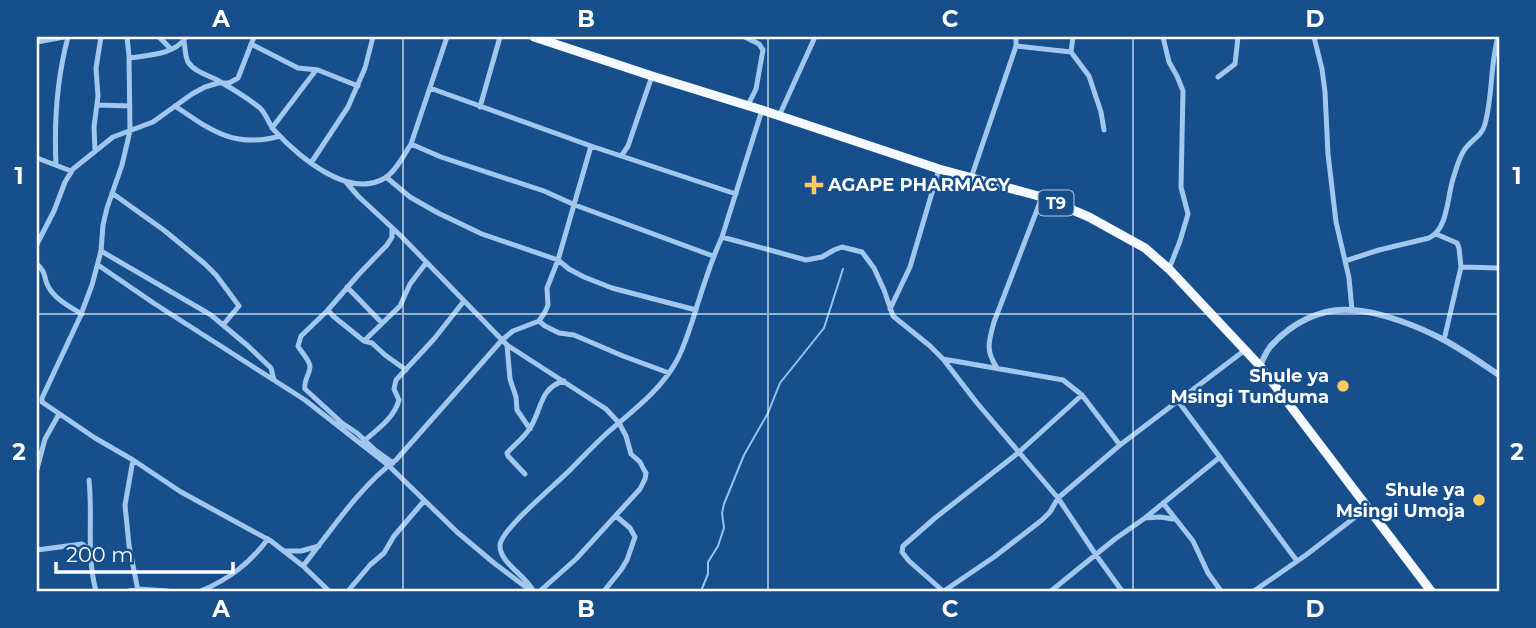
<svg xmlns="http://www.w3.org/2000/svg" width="1536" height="628" font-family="Montserrat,sans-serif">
<rect width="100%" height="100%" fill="#174e8c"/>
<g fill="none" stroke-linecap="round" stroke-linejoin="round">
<!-- stream -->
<path stroke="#93c3f2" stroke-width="2" d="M701,591L708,574V562L718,546L724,528L722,513L724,504L744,455L768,413L780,383L824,328L843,269"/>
<!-- minor -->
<path stroke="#a1c7ef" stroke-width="5" d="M127,37L129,56L130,131L122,165L107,208L103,225L101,251L92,285L80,317L42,398V402L95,438L133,460L181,492L271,541L303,566L329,591
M159,37L171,49
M745,37L759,44L763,50L756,89L748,105
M1073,37L1071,52L1089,76L1101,112L1104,130
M1163,37L1169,62L1177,76L1183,91L1181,187L1188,214L1180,241L1169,269
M1314,37L1322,69L1325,92L1328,154L1336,222L1349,278L1352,310
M184,41C185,47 185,56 188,62C196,74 213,76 224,84C236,91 249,99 260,108C267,115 268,123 274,130C298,156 348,200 385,178C396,171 404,155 411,144L447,37
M37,42L64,37
M251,44L298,68L318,70L358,86
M1016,46L1071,52
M129,58C148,55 175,55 186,37
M1218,77L1235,64L1238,37
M430,88L591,146L736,194
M98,105L130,106
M175,106C210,130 235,149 280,136
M480,107L500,37
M779,116L815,37
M272,128L316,70
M411,144L441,157L544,191L575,205L713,256
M95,151L94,127L98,96L96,68L101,37
M622,155L628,146L652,76
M37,158L71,171
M311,163L348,107L365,68L373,37
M56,165C54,122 57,78 68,37
M386,177L410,197L438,213L482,234L558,260L569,269L584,277L612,288L696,310
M971,178L1016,46V37
M346,182L358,196L401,236L507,345L606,409L619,423L626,436L631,454L640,462L643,468L646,473L645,479L640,489L576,559L540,591
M112,193L165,231L205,264L216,275L239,306L223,325
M392,229V237L387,245L359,274L327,311L301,336L298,346C301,352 309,359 310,366C310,375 303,380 305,389L342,423L357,433L375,450L393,463
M1436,234L1457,243L1459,248L1461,267L1444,340
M722,237L806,260L822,257L834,250L842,247L862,252L874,268L884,290L893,316L930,346L943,359L977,403L1058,498L1096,555L1122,591
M37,244L54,211L65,182L73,169L113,137L153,122L192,94L205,87L218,83H229L238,78L254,37
M101,251L211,315L248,346L271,368L274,380
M1345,261L1379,250L1429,238C1448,229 1447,198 1453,179C1456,169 1459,157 1465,149C1472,139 1482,136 1485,124C1493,95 1490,65 1498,37
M37,264C46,273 43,273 47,284C53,298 68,306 82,314
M98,265L155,304L305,400L388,465L457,532L494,563L531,591
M1461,267L1499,268
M347,287L382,323
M890,309L910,267L939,169
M328,310L333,316L364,341L372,343L385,355L406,370
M539,321L545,326L559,333L574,335L623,356L669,373
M364,341L400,306L410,284L426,263
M507,345L510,379L516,397L517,410L530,429
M943,359L1063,380L1082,395L1120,445L1245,350
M997,368C985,350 989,341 994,322L1042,197
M1178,401L1297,561
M364,441C378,429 394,418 399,400L394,389L396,380L434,339L464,301
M133,460L125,505L129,545L138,591
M37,469L45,439L59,414
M525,474L508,456L507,453C514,445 524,438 530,428C542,410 539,388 564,381
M89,480C93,517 86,555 96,591
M1163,503L1193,541L1208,573L1221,591
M1145,518L1160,517L1173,519
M37,550L82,544L90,549
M285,551H301L319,546
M303,566C330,532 361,485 396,460L502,340L513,331L539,321L545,312L548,305L547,288L558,260L591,146
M129,591L138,589L168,591
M201,591C229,579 249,564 268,539
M348,591L370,565L384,553L394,536L424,501
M533,591C528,577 499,563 500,545C501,529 559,482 572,468C583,457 594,445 606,434C631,412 660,391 676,362C683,350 687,336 692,322C701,294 709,265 722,237L762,110
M604,591L621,570L627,560L635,537L630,528L616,516
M943,591L909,561L902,552L903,546L935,518L1018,453L1082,395
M944,591L994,557L1042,520L1050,512L1058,498L1120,445
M1051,591L1115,539L1145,518L1220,457
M1254,591L1306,555L1367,508"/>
<!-- tertiary -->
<path stroke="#a1c7ef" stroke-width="6" d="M1260,366C1263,359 1266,352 1270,347C1290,324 1321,307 1352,310C1379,311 1420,327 1444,340C1463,350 1481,363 1499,375"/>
<!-- trunk -->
<path stroke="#f4f8ff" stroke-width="9" d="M534,37L652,76L762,110L939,169L1042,197L1089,217L1145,248L1169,269L1260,366L1431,591"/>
</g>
<!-- grid -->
<path fill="none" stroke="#fff" stroke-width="2" stroke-opacity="0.55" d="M403,37V591M768,37V591M1133,37V591M37,314H1499"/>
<!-- markers -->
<g fill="#ffcb5f" stroke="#174e8c" stroke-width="2.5">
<path d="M810.5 174.5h7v7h7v7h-7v7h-7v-7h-7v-7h7z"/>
<circle cx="1343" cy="386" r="7"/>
<circle cx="1479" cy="500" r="7"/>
</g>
<g text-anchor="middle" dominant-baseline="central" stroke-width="5" stroke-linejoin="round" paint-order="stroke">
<!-- shield labels -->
<rect fill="#174e8c" stroke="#b9cadc" stroke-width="2" x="1038.5" y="190.5" width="35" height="25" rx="5"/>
<g font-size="16" font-weight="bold" fill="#fff">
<text x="1056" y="203">T9</text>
</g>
<!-- poi labels -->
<g font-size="18" font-weight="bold" fill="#fff" stroke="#174e8c" text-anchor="end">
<text x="828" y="185" text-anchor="start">AGAPE PHARMACY</text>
<text x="1329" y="376">Shule ya<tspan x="1329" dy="21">Msingi Tunduma</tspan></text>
<text x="1465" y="490">Shule ya<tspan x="1465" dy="21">Msingi Umoja</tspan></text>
</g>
</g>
<!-- border -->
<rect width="1536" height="628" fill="none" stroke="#174e8c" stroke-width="77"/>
<!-- scale -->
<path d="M56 562v10h177v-10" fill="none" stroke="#ffffff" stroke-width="3.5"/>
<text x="66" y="562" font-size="21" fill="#ffffff" stroke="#174e8c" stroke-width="5" paint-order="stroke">200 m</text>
<rect x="38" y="38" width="1460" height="552" fill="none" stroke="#fff" stroke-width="2.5"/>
<g font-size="23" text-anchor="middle" font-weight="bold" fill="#fff">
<text x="221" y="27">A</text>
<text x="586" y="27">B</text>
<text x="950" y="27">C</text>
<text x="1315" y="27">D</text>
<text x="19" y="184">1</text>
<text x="1517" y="184">1</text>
<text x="19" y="460">2</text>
<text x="1517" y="460">2</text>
<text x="221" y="617">A</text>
<text x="586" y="617">B</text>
<text x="950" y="617">C</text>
<text x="1315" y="617">D</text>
</g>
</svg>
